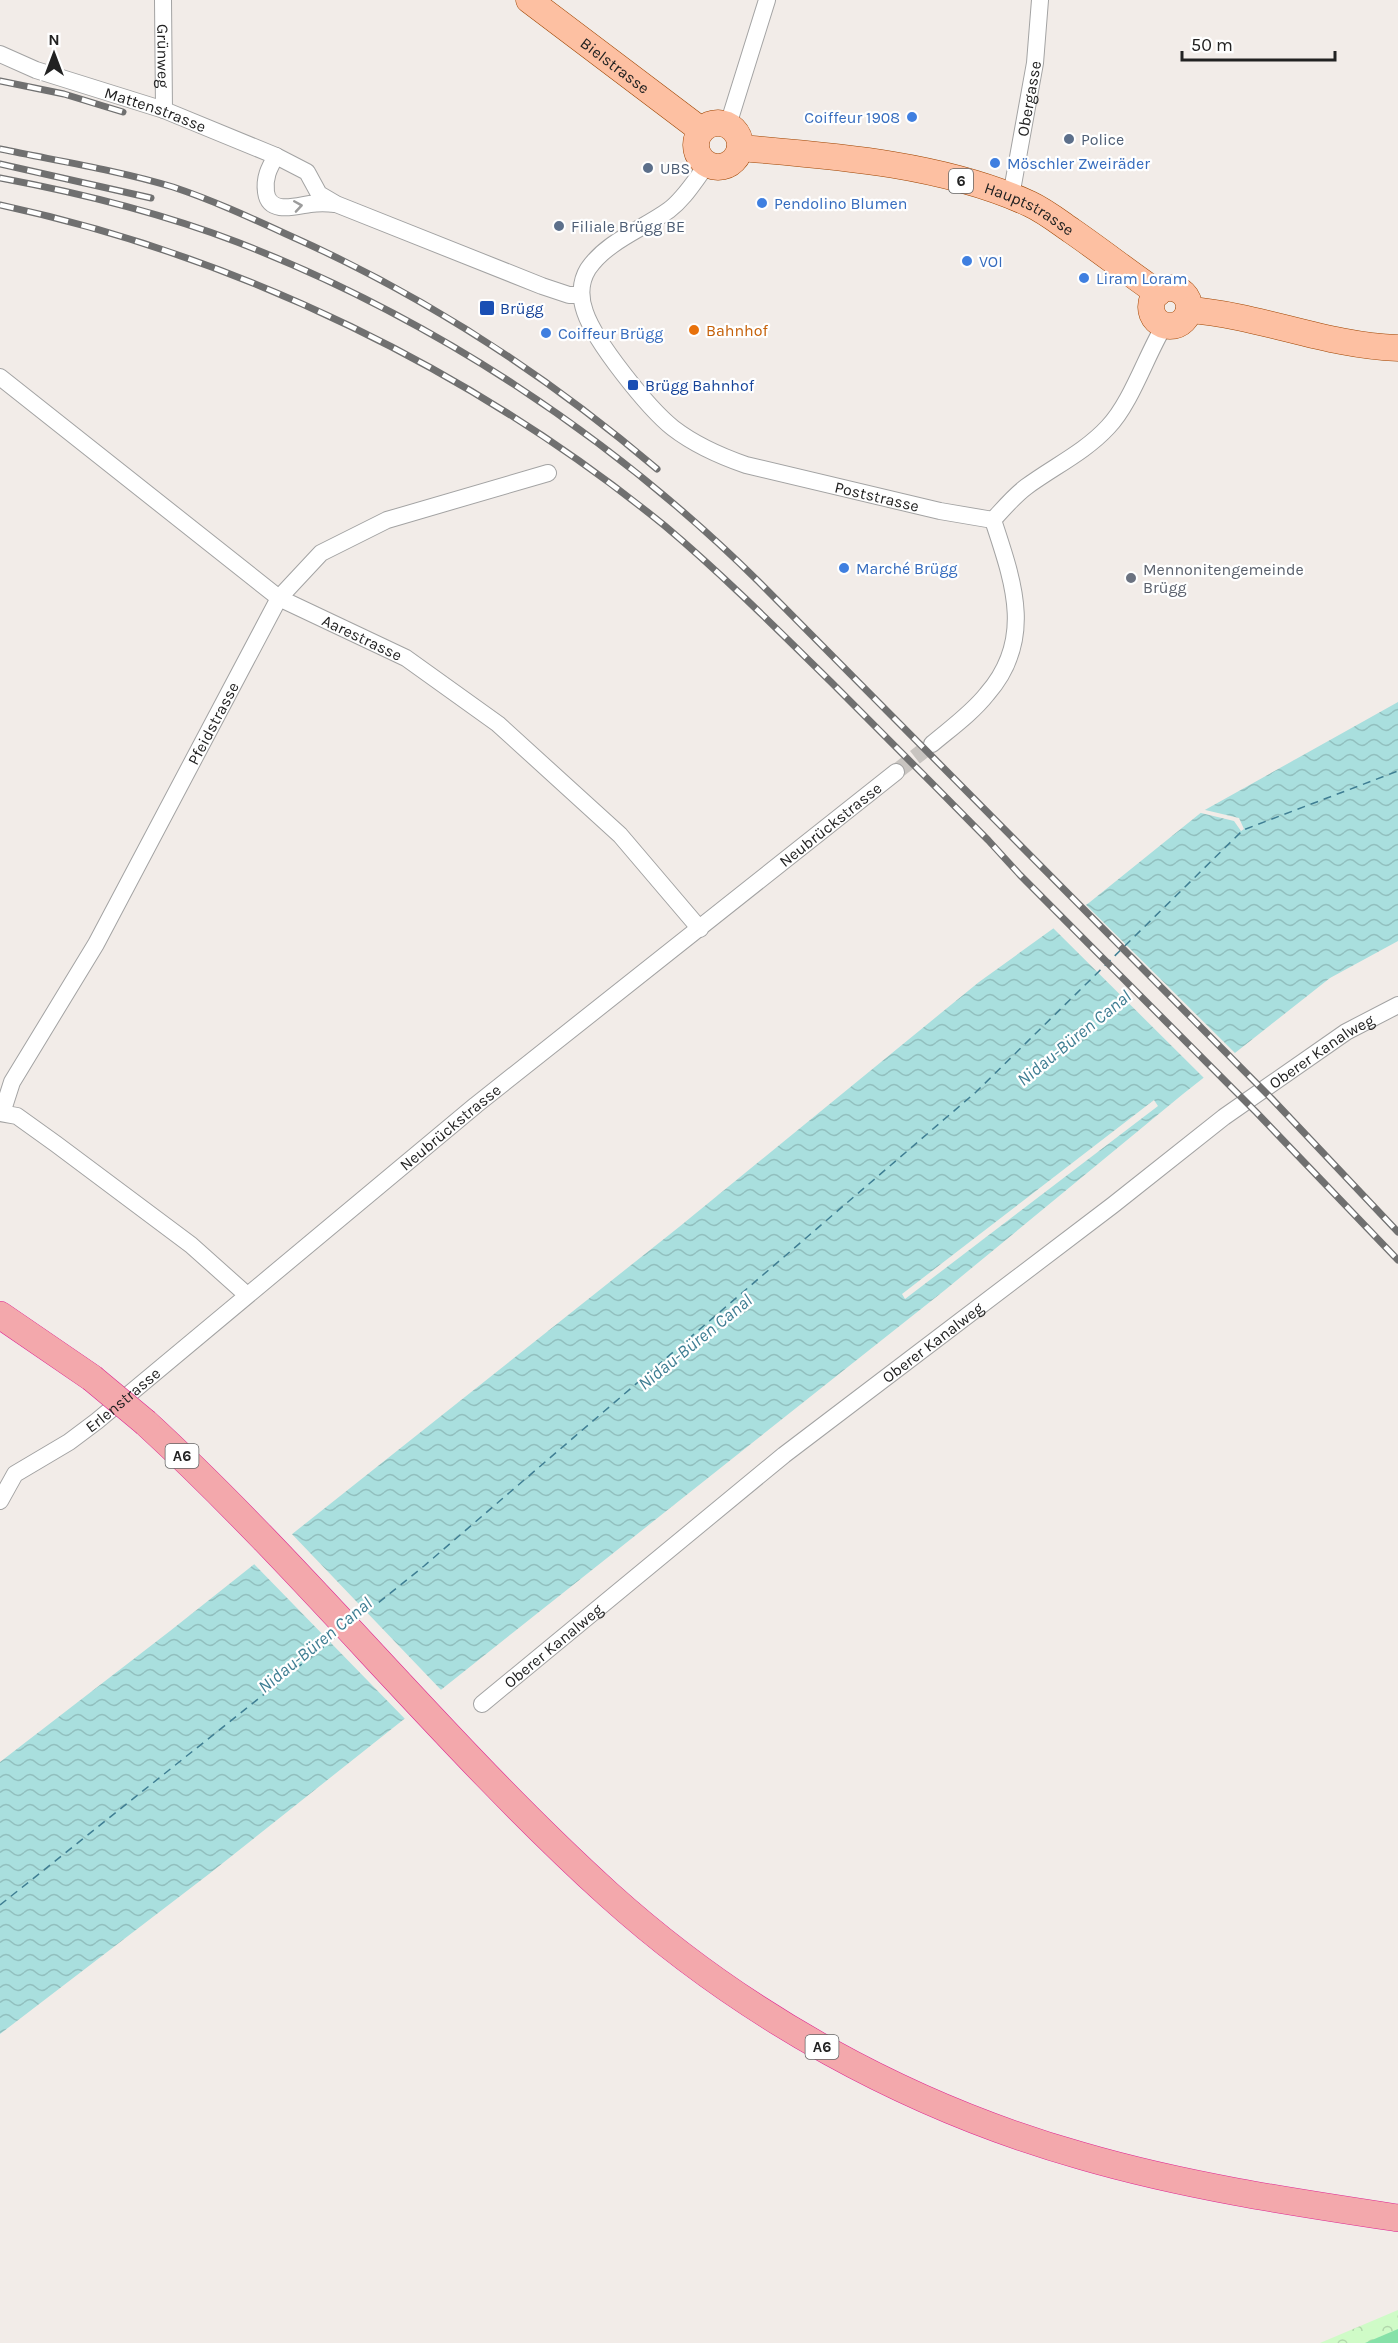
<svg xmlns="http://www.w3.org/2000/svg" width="1398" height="2343" font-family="Karla,sans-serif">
<defs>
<pattern id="park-crowns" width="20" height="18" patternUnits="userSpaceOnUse" patternTransform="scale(1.5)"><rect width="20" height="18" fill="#cffbc7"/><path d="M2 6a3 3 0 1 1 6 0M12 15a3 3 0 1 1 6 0" fill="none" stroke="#b1d7ab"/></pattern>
<pattern id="water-waves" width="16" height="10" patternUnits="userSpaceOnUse" patternTransform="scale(1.5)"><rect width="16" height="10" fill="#a9dfde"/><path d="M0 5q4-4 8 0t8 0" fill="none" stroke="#91bfbe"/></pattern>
</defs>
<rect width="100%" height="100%" fill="#f2ece8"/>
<!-- park -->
<path fill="url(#park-crowns)" d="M1398,2310V2343H1320Z"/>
<!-- pitch -->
<path fill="#86e1a8" d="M1398,2329V2343H1365Z"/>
<!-- water -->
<path fill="url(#water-waves)" d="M1398,702V941L1330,978L1183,1094L945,1290L515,1631L209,1874L0,2034V1762L170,1631L679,1227L979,982L1090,902L1203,811Z"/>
<!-- pier -->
<path fill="#f2ece8" d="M1201,809L1239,818L1244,829L1241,831L1234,821L1197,812Z
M1084,903L1237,1055L1206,1080L1051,926Z
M1154,1100L1158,1106L905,1299L902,1294Z
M290,1532L443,1692L407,1721L252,1562Z"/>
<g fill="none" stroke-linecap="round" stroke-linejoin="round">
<!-- ferry -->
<path stroke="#3f7e93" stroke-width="1.5" stroke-dasharray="8 6" stroke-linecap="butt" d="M357,1620L424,1566L976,1092L1243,830L1398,771
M0,1905L337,1636"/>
<!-- minor-tunnel -->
<path stroke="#c8c4c0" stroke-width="16" stroke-dasharray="16 8" stroke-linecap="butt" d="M896,772L932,744"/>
<!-- minor casing -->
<g stroke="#a3a3a3" stroke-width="18">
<g id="minor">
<path id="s1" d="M163,0L164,110"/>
<path id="s2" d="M0,54L36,70L164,110L276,156L307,172L319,194L336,204L542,286L569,295H581"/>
<path d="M728,125L767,0"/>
<path d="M276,156C269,168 264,178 266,192C269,215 296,206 310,204C318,203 327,203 335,204"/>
<path id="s3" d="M707,165C695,180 685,198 669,210C643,229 607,241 588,269C580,282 580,298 585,312C595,342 648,408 673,428C695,445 720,456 746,465L940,511L993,520"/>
<path id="s4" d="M1011,196L1035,63L1040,0"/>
<path id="s5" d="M0,377L279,598L406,658L498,724L620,835L700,929"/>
<path d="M993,520C1004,508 1014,496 1026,487C1053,467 1085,452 1108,427C1131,403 1146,356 1164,326"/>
<path d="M932,744C951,728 972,713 987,694C1035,639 1013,581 993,520"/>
<path d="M0,1113L17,1116L56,1144L191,1245L247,1295"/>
<path id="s6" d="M2,1113L12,1082L96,944L279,598L321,553L387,520L548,473"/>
<path id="s7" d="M0,1501L15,1474L69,1442L97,1421L476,1105L896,772"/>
<path id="s8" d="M482,1704L784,1455L1113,1205L1224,1117L1346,1032L1398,1005"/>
</g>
</g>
<!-- primary casing -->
<g stroke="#9f4400" stroke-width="27">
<g id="primary">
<path id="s9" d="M529,0L701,130"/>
<circle cx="718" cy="145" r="22"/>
<path id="s10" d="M740,148C835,156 943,164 1030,204C1045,211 1059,222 1072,231C1101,251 1129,273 1158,293"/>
<circle cx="1170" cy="307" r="19"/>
<path d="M1189,310C1260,315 1326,346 1398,348"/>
</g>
</g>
<!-- trunk casing -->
<g stroke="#de2792" stroke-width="28">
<path id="trunk" d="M0,1315L92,1378
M146,1423C308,1572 445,1746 608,1894C742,2015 908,2107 1082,2156C1185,2186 1292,2202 1398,2218"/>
</g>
<!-- minor -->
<use href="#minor" stroke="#fff" stroke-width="16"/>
<!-- primary -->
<use href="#primary" stroke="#fdc0a2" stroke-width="26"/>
<!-- trunk -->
<use href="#trunk" stroke="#f3a8ac" stroke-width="27"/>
<!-- rail casing -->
<g stroke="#707070" stroke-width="7">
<path id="rail" d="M0,81L64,94L123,112
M0,149C58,161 117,170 173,187C212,200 249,217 286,234C422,294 544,373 657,469
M0,164L151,198
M0,178C80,193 161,213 237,242C431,317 610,435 758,581L1272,1099L1398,1232
M0,205C241,257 473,370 665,526C723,575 777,629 831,682C884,735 936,787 988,840L1020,875L1256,1112L1398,1260"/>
</g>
<!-- rail -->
<use href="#rail" stroke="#fff" stroke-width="4.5" stroke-dasharray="14" stroke-linecap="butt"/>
<!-- trunk-bridge casing -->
<g stroke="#de2792" stroke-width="28" stroke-linecap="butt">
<path id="trunk-bridge" d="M92,1378L146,1423"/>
</g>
<!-- trunk-bridge -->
<use href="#trunk-bridge" stroke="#f3a8ac" stroke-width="27"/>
</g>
<!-- one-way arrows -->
<defs><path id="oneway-chevron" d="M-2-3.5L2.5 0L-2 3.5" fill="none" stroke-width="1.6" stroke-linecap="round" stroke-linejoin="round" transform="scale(1.5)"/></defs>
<use stroke="#9c9c9c" href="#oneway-chevron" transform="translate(298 206) rotate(-9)"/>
<!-- markers -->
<g fill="#3f7fe0" stroke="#fff" stroke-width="2">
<circle cx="912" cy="117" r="6"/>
<circle cx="995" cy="163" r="6"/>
<circle cx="762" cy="203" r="6"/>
<circle cx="967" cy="261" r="6"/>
<circle cx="1084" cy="278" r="6"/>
<circle cx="546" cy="333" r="6"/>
<circle cx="844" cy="568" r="6"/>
</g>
<g fill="#5c6f8a" stroke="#fff" stroke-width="2">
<circle cx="1069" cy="139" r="6"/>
<circle cx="648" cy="168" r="6"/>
<circle cx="559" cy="226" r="6"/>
</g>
<g fill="#1a4fb4" stroke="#fff" stroke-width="2">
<rect x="479" y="300" width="16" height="16" rx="3"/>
<rect x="627" y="379" width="12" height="12" rx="3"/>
</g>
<circle fill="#e8710a" stroke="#fff" stroke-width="2" cx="694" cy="330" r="6"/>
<circle fill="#6b7280" stroke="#fff" stroke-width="2" cx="1131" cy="578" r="6"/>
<g text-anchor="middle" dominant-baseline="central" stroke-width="4.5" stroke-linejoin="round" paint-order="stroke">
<!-- shield labels -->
<g fill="#fff" stroke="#646464" stroke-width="1.5">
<rect x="949" y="169" width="24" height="24" rx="4.5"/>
<rect x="165.5" y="1444" width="33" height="24" rx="4.5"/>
<rect x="805.5" y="2035" width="33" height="24" rx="4.5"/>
</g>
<g font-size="15" font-weight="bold" fill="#222">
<text x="961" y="181">6</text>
<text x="182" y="1456">A6</text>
<text x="822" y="2047">A6</text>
</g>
<!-- street labels -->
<g font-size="16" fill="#222" stroke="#fff">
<text stroke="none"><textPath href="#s1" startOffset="56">Grünweg</textPath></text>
<text stroke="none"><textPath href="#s9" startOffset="108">Bielstrasse</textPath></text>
<text stroke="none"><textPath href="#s4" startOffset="99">Obergasse</textPath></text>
<text stroke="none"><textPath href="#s2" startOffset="165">Mattenstrasse</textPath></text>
<text stroke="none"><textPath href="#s10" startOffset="298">Hauptstrasse</textPath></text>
<text stroke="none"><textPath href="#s3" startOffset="568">Poststrasse</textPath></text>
<text stroke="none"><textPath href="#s5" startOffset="448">Aarestrasse</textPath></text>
<text stroke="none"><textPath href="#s6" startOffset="444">Pfeidstrasse</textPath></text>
<text stroke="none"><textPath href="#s7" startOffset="1074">Neubrückstrasse</textPath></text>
<text stroke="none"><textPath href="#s8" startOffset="1064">Oberer Kanalweg</textPath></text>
<text stroke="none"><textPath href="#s7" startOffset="588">Neubrückstrasse</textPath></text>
<text stroke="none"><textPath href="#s8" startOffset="578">Oberer Kanalweg</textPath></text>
<text stroke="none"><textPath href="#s7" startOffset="162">Erlenstrasse</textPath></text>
<text stroke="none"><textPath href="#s8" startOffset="92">Oberer Kanalweg</textPath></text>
</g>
<!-- shop labels -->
<g font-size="16" fill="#366cbe" stroke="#fff" text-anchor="start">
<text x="900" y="117" text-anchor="end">Coiffeur 1908</text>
<text x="1007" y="163">Möschler Zweiräder</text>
<text x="774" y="203">Pendolino Blumen</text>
<text x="979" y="261">VOI</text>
<text x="1096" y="278">Liram Loram</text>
<text x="558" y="333">Coiffeur Brügg</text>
<text x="856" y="568">Marché Brügg</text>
</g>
<!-- service labels -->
<g font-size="16" fill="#4e5e75" stroke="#fff" text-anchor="start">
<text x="1081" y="139">Police</text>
<text x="660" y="168">UBS</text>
<text x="571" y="226">Filiale Brügg BE</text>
</g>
<!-- transit labels -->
<g font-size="16" fill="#164399" stroke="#fff" text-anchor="start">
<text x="500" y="308">Brügg</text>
<text x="645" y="385">Brügg Bahnhof</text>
</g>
<!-- food labels -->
<g font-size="16" fill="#c56008" stroke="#fff" text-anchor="start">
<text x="706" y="330">Bahnhof</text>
</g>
<!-- worship labels -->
<g font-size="16" fill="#5b616d" stroke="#fff" text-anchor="start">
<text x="1143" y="569">Mennonitengemeinde<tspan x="1143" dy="18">Brügg</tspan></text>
</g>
<!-- water labels -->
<g font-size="18" font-style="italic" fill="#3f7e93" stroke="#fff">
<text transform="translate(1074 1038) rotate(-39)">Nidau-Büren Canal</text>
<text transform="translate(695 1342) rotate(-39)">Nidau-Büren Canal</text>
<text transform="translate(315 1645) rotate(-39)">Nidau-Büren Canal</text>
</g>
</g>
<!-- north arrow -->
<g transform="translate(54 54)" stroke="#ffffff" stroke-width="4.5" paint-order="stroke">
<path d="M0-4.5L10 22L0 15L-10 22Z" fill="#222222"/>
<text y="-9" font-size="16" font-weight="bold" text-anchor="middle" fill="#222222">N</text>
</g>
<!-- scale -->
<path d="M1182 51v9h153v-9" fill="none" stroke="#222222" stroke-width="3"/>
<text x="1191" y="51" font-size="18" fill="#222222" stroke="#ffffff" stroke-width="4.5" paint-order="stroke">50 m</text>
</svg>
